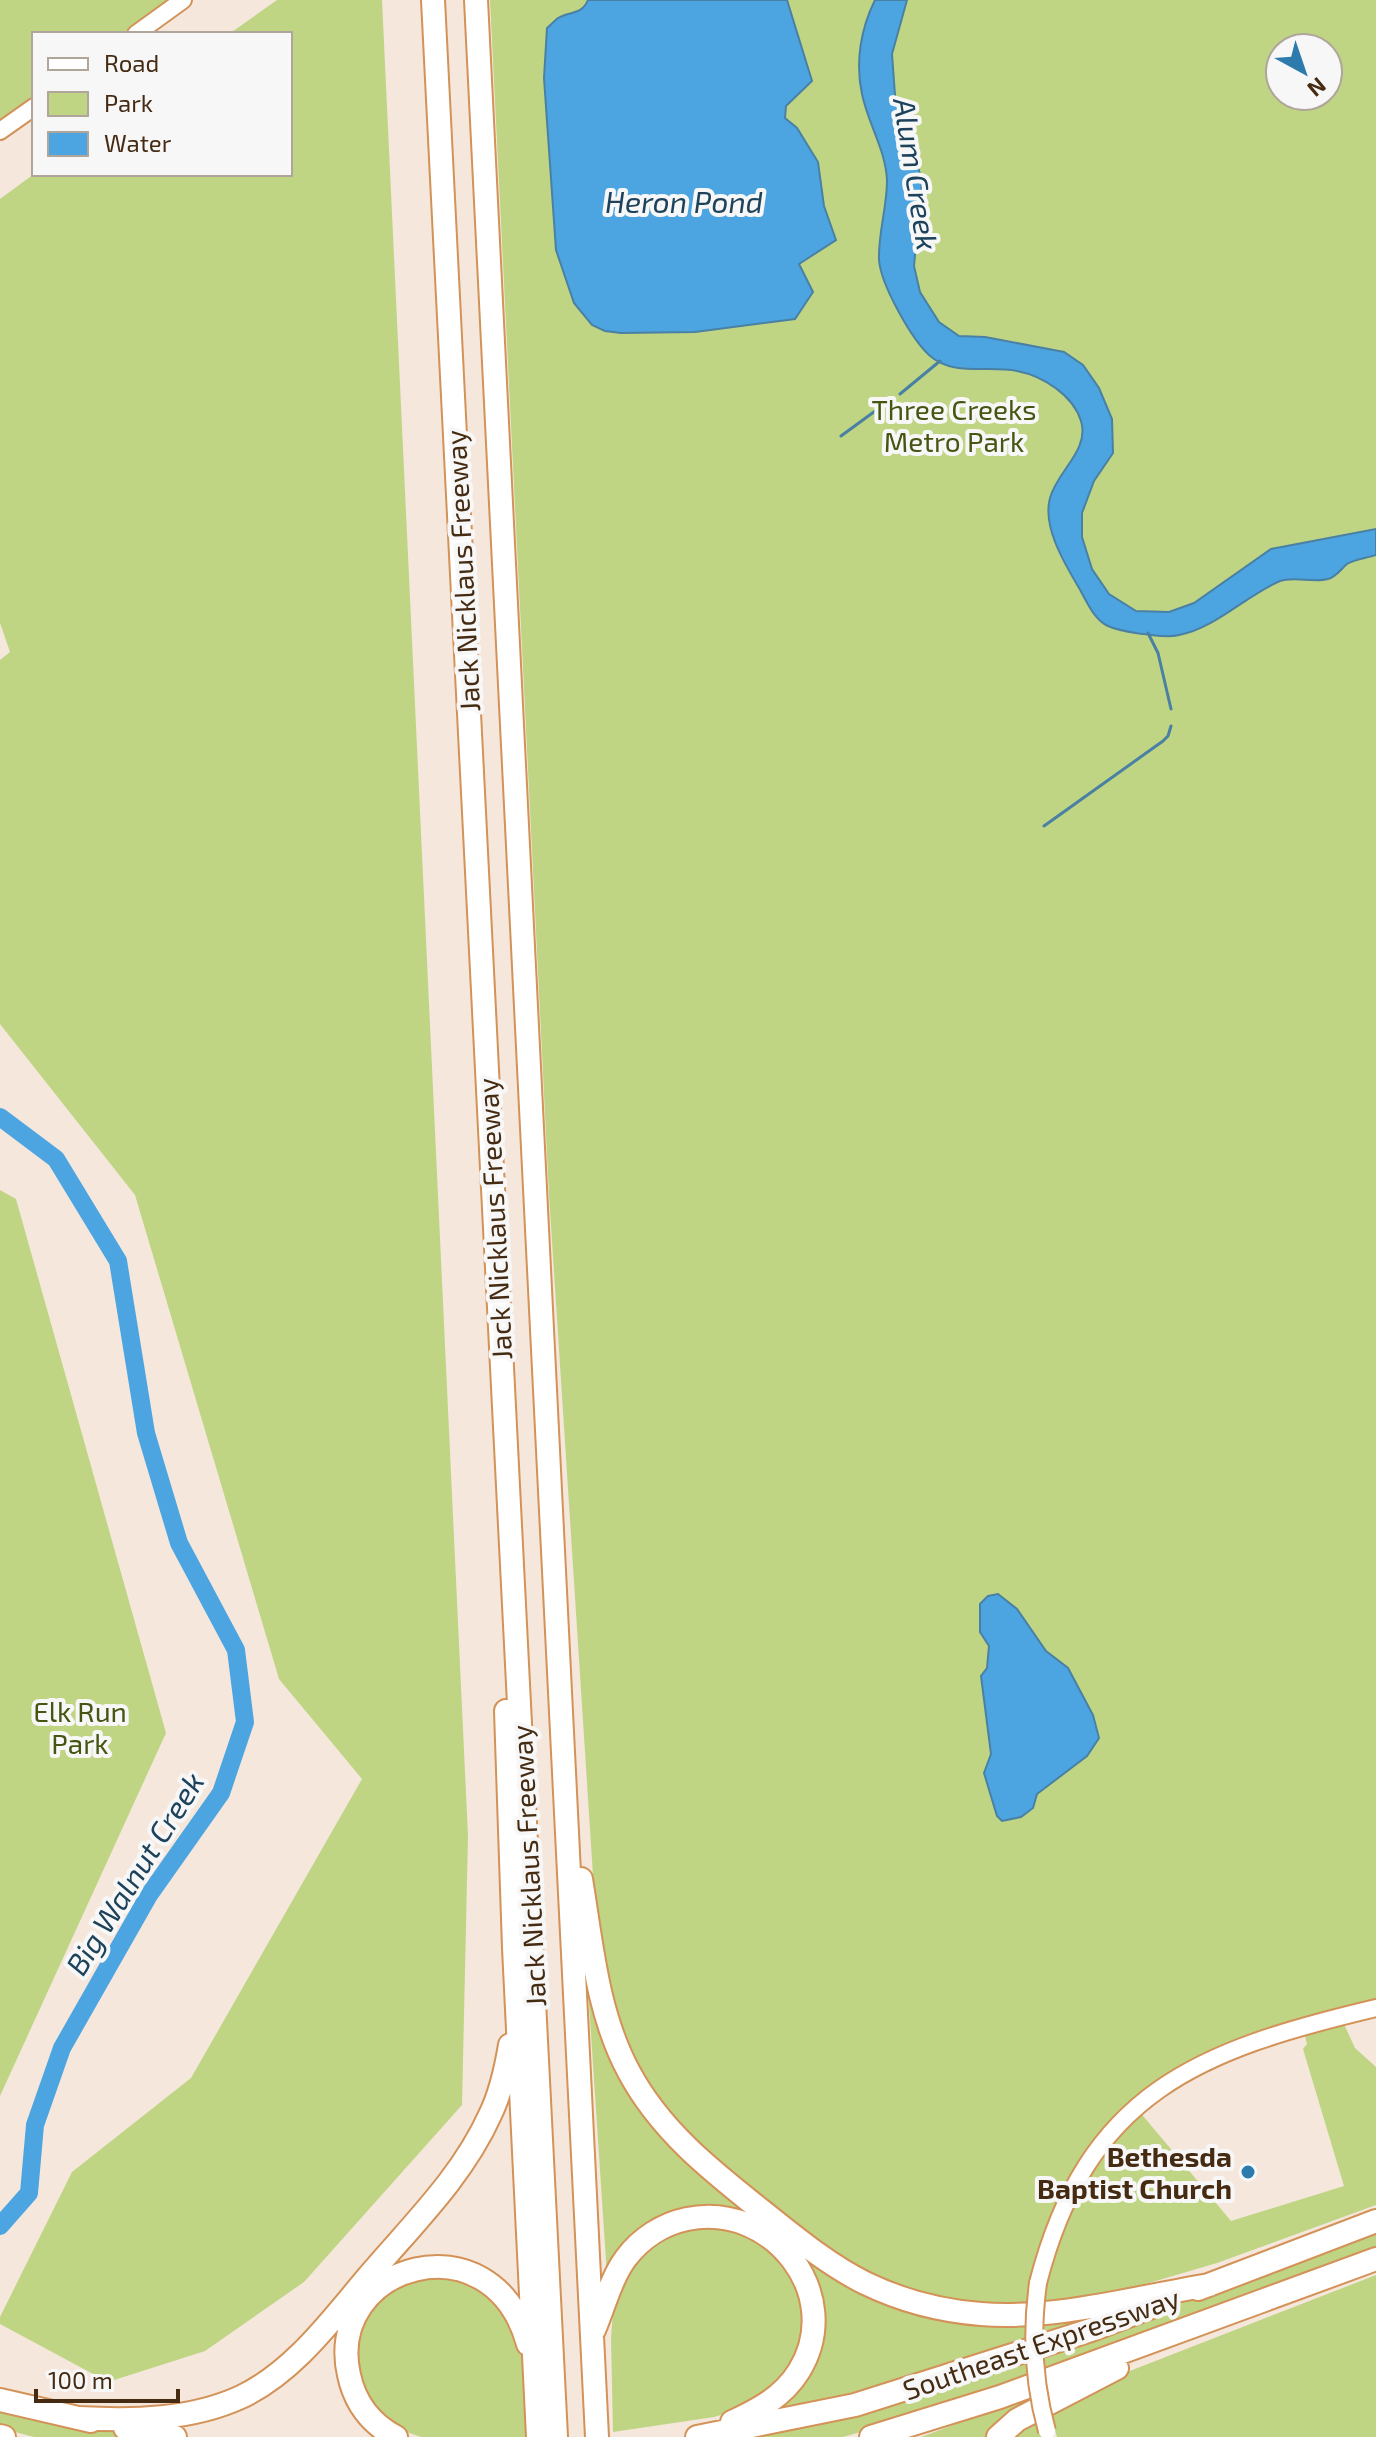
<svg xmlns="http://www.w3.org/2000/svg" width="1376" height="2437" font-family="'Exo 2',sans-serif">
<rect width="100%" height="100%" fill="#f5e7dc"/>
<!-- green -->
<path fill="#bfd584" fill-rule="evenodd" d="M0,0H170L122,34H34V97L0,122Z
M277,0H382L468,1836L462,2105L304,2282L205,2351L108,2382L0,2324V2317L72,2172L191,2078L362,1779L279,1679L135,1195L0,1024V660L10,652L0,623V199L34,174H290V34H229Z
M490,0H1376V2001H1364L1359,2008L1261,2031L1208,2054L1152,2089L1054,2212L1034,2267L1026,2309L946,2305L838,2263L713,2166L630,2064L598,1953L549,1195ZM1280,48H1328V96H1280Z
M0,1190L16,1199L166,1733L0,2096Z
M587,1974L679,2149L913,2307L1099,2313C991,2353 881,2387 769,2414L812,2359L803,2266L703,2210L607,2276Z
M1343,2022L1355,2048L1376,2067V2205L1217,2263L1125,2290L1041,2307C1048,2261 1061,2211 1088,2173C1104,2152 1122,2131 1139,2111L1231,2221L1344,2186L1303,2049L1307,2044L1304,2032Z
M737,2226L790,2263L806,2315L796,2360L770,2390L741,2409L714,2417L613,2432L611,2338L614,2298L633,2259L672,2231Z
M1376,2229V2253L980,2398L843,2437H731L1044,2350Z
M431,2272L487,2288L524,2350L529,2437H421L392,2427L376,2413L352,2361L365,2313L397,2282Z
M1376,2275V2437H1057L1052,2419L1037,2422L1042,2437H1005L1099,2383Z
M1059,2386L990,2437H921Z
M0,2407L84,2427L140,2437H34L0,2428Z"/>
<!-- water -->
<path fill="#4ca5e1" stroke="#4a80a3" stroke-width="2" d="M588,0H787L812,81L786,106L785,118L797,128L818,162L824,206L836,240L799,264L813,292L795,319L695,332L621,333L605,331L592,325L574,303L556,250L544,78L547,28C551,25 554,21 558,18C570,11 582,15 588,0Z
M875,0H907L892,54L895,95L922,180L914,266L920,292L939,322L959,336L985,337L1064,352L1083,365L1099,388L1112,419L1113,453L1094,481L1082,513V537L1092,569L1109,594L1136,611L1169,612L1194,603L1271,549L1376,529V555C1367,558 1355,559 1347,564C1341,569 1336,577 1328,579C1313,583 1294,576 1280,581C1247,595 1214,629 1179,635C1168,638 1154,635 1143,634C1130,632 1119,631 1108,626C1094,620 1086,600 1079,588C1065,564 1042,527 1050,498C1057,471 1090,450 1081,421C1073,395 1043,376 1017,371C988,365 953,377 929,355C911,338 881,285 879,260C878,234 887,207 887,181C886,150 868,124 862,94C855,62 861,28 875,0Z
M998,1594L1017,1609L1046,1651L1068,1668L1093,1715L1099,1738L1087,1756L1037,1794L1033,1808L1021,1817L1002,1821L997,1816L984,1773L991,1754L981,1676L987,1668L989,1646L980,1632V1604L988,1596Z"/>
<g fill="none" stroke-linecap="round" stroke-linejoin="round">
<!-- stream -->
<path stroke="#4a80a3" stroke-width="3" d="M900,394L940,361
M841,436L882,406
M1148,633L1158,653L1171,709
M1044,826L1163,741L1168,736L1171,726"/>
<!-- river -->
<path stroke="#4ca5e1" stroke-width="18" d="M0,1117L56,1159L118,1261L146,1433L179,1543L236,1650L245,1722L221,1793L149,1895L62,2048L35,2125L29,2193L0,2226"/>
<!-- secondary casing -->
<g stroke="#d39258" stroke-width="20">
<path id="secondary" d="M136,34L183,0
M0,131L34,107
M1038,2283C1087,2092 1199,2050 1376,2008"/>
</g>
<!-- highway casing -->
<g stroke="#d39258" stroke-width="26">
<path id="highway" d="M433,0L556,2437
M476,0L597,2437
M506,1711L514,1948L538,2437
M581,1879C592,1945 597,2013 629,2072C662,2134 717,2175 771,2218C801,2242 831,2266 865,2283C902,2301 941,2311 981,2314C1054,2320 1137,2297 1209,2285
M1198,2289L1376,2221
M594,2330C604,2307 611,2278 626,2258C641,2238 663,2224 687,2219C772,2201 846,2295 799,2371C783,2397 758,2410 732,2422
M0,2400L91,2421
M79,2418C133,2421 191,2420 241,2397C296,2371 334,2316 373,2271C415,2222 463,2175 490,2115C501,2093 506,2069 510,2045
M125,2428L175,2437
M0,2436L4,2437
M396,2437C371,2424 355,2403 349,2375C324,2265 492,2214 528,2344
M697,2437L855,2405L1091,2330L1162,2303
M871,2437L1000,2397L1376,2259
M998,2437L1017,2420L1117,2368"/>
</g>
<!-- secondary -->
<use href="#secondary" stroke="#fff" stroke-width="16"/>
<!-- highway -->
<use href="#highway" stroke="#fff" stroke-width="22"/>
<!-- secondary-bridge casing -->
<g stroke="#d39258" stroke-width="20" stroke-linecap="butt">
<path id="secondary-bridge" d="M1038,2283C1031,2334 1033,2381 1047,2431"/>
</g>
<!-- secondary-bridge -->
<use href="#secondary-bridge" stroke="#fff" stroke-width="16"/>
</g>
<!-- markers -->
<circle fill="#2d7bad" stroke="#f7f7f7" stroke-width="3" cx="1248" cy="2172" r="8"/>
<g text-anchor="middle" dominant-baseline="central" stroke-width="8" stroke-linejoin="round" paint-order="stroke">
<!-- park labels -->
<g font-size="28" fill="#465511" stroke="#f7f7f7">
<text x="954" y="409">Three Creeks<tspan x="954" dy="32">Metro Park</tspan></text>
<text x="80" y="1711">Elk Run<tspan x="80" dy="32">Park</tspan></text>
</g>
<!-- street labels -->
<g font-size="28" fill="#452b12" stroke="#f7f7f7">
<text transform="translate(462 571) rotate(-93)">Jack Nicklaus Freeway</text>
<text transform="translate(494 1219) rotate(-93)">Jack Nicklaus Freeway</text>
<text transform="translate(528 1866) rotate(-93)">Jack Nicklaus Freeway</text>
<text transform="translate(1041 2343) rotate(-19)">Southeast Expressway</text>
</g>
<!-- poi labels -->
<g font-size="28" font-weight="bold" fill="#452b12" stroke="#f7f7f7" text-anchor="end">
<text x="1232" y="2156">Bethesda<tspan x="1232" dy="32">Baptist Church</tspan></text>
</g>
<!-- water labels -->
<g font-size="30" font-style="italic" fill="#1d425b" stroke="#f7f7f7">
<text transform="translate(917 174) rotate(81)">Alum Creek</text>
<text x="684" y="201">Heron Pond</text>
<text transform="translate(134 1873) rotate(-58)">Big Walnut Creek</text>
</g>
</g>
<!-- legend -->
<rect x="32" y="32" width="260" height="144" fill="#f7f7f7" stroke="#b0a59b" stroke-width="2"/>
<rect x="48" y="58" width="40" height="12" fill="#ffffff" stroke="#b0a59b" stroke-width="2"/>
<text x="104" y="72" font-size="24" fill="#452b12">Road</text>
<rect x="48" y="92" width="40" height="24" fill="#bfd584" stroke="#b0a59b" stroke-width="2"/>
<text x="104" y="112" font-size="24" fill="#452b12">Park</text>
<rect x="48" y="132" width="40" height="24" fill="#4ca5e1" stroke="#b0a59b" stroke-width="2"/>
<text x="104" y="152" font-size="24" fill="#452b12">Water</text>
<!-- north arrow -->
<g transform="translate(1304 72) rotate(140)"><circle r="38" fill="#f7f7f7" stroke="#b0a59b" stroke-width="2"/>
<path d="M0-6L14 30L0 20L-14 30Z" fill="#2d7bad"/>
<text y="-12" font-size="22" font-weight="bold" text-anchor="middle" fill="#452b12">N</text>
</g>
<!-- scale -->
<path d="M36 2389v12h142v-12" fill="none" stroke="#452b12" stroke-width="4"/>
<text x="48" y="2389" font-size="24" fill="#452b12" stroke="#f7f7f7" stroke-width="6" paint-order="stroke">100 m</text>
</svg>
